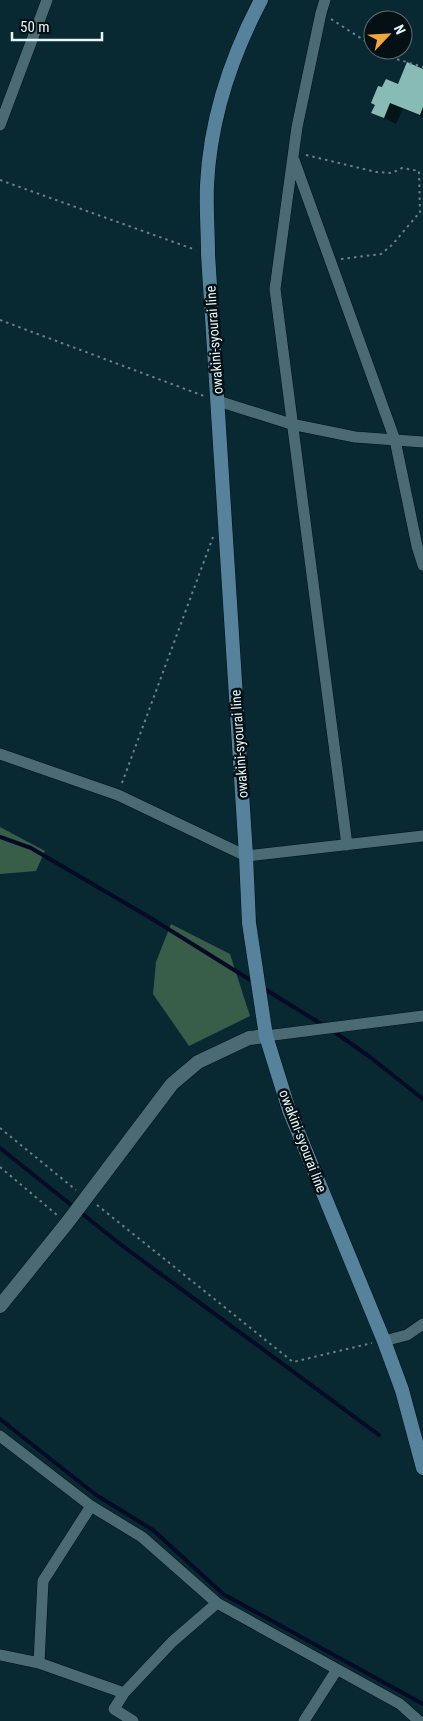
<svg xmlns="http://www.w3.org/2000/svg" width="423" height="1721" font-family="'Roboto Condensed',sans-serif">
<rect width="100%" height="100%" fill="#082931"/>
<!-- forest -->
<path fill="#385d48" d="M0,827L45,851L36,871L0,874Z
M171,924L230,954L250,1016L189,1046L153,994L156,962Z"/>
<!-- shadow -->
<path fill="#0007" d="M423,70V117L403,109L396,124L373,113L399,86Z"/>
<g fill="none" stroke-linecap="round" stroke-linejoin="round">
<!-- stream -->
<path stroke="#060a24" stroke-width="4" d="M0,837L31,848L149,917L255,983
M263,988L323,1025
M333,1031L370,1057L423,1099
M0,1148L120,1244L379,1435
M0,1419L96,1495L153,1530L223,1594L423,1704"/>
</g>
<!-- building -->
<path fill="#88bbb5" d="M407,62L423,69V107L420,115L390,103L384,118L371,113L375,105L371,103L378,86L382,87L386,79L398,84Z"/>
<g fill="none" stroke-linecap="round" stroke-linejoin="round">
<!-- minor casing -->
<g stroke="#001116" stroke-width="12">
<path id="minor" d="M325,0L321,13L297,127L275,289L347,845
M0,125L47,0
M294,160L395,440L417,546L423,565
M218,401L291,424L355,437L423,442
M0,754L118,795L246,856L423,836
M266,1036L423,1016
M384,1341L407,1335L423,1324
M0,1436L91,1506L142,1537L217,1603L400,1704L419,1721
M0,1655L39,1663L124,1693L114,1709L133,1721
M39,1663L43,1581L91,1506
M124,1693L172,1642L217,1603
M304,1721L336,1671"/>
</g>
<!-- tertiary casing -->
<g stroke="#001116" stroke-width="15">
<path id="tertiary" d="M0,1306L67,1223L172,1084L198,1062L249,1038L266,1036"/>
</g>
<!-- secondary casing -->
<g stroke="#001116" stroke-width="15">
<path id="secondary" d="M261,0C231,57 210,121 207,185C206,208 208,231 208,254L246,856L249,923L266,1036L289,1110L384,1341L402,1390L423,1468"/>
</g>
<!-- path -->
<path stroke="#678288" stroke-width="2" stroke-dasharray="2.5 4" stroke-linecap="butt" d="M331,19L373,46
M380,50L393,58L423,67
M306,155L376,172L392,173L402,168L419,171L420,212L423,213
M0,180L196,250
M341,259L381,254L392,245L420,212
M0,320L204,396
M122,783L213,537
M0,1128L76,1190
M0,1167L57,1215
M97,1205L293,1362L372,1343"/>
<!-- minor -->
<use href="#minor" stroke="#4b6b74" stroke-width="11"/>
<!-- tertiary -->
<use href="#tertiary" stroke="#4b6b74" stroke-width="14"/>
<!-- secondary -->
<use href="#secondary" stroke="#56839b" stroke-width="14"/>
</g>
<g text-anchor="middle" dominant-baseline="central" stroke-width="5" stroke-linejoin="round" paint-order="stroke">
<!-- street labels -->
<g font-size="14" fill="#e4f6fa" stroke="#041013">
<text transform="translate(214 340) rotate(-94)">owakini-syourai line</text>
<text transform="translate(239 744) rotate(-94)">owakini-syourai line</text>
<text transform="translate(303 1141) rotate(69)">owakini-syourai line</text>
</g>
</g>
<!-- north arrow -->
<g transform="translate(388 35) rotate(65)"><circle r="24" fill="#041013" stroke="#5e6c6f"/>
<path d="M0-4L9 19L0 12L-9 19Z" fill="#efa73e"/>
<text y="-8" font-size="14" font-weight="bold" text-anchor="middle" fill="#e4f6fa">N</text>
</g>
<!-- scale -->
<path d="M12 32v8h90v-8" fill="none" stroke="#e4f6fa" stroke-width="2.5"/>
<text x="20" y="32" font-size="15" fill="#e4f6fa" stroke="#041013" stroke-width="4" paint-order="stroke">50 m</text>
</svg>
